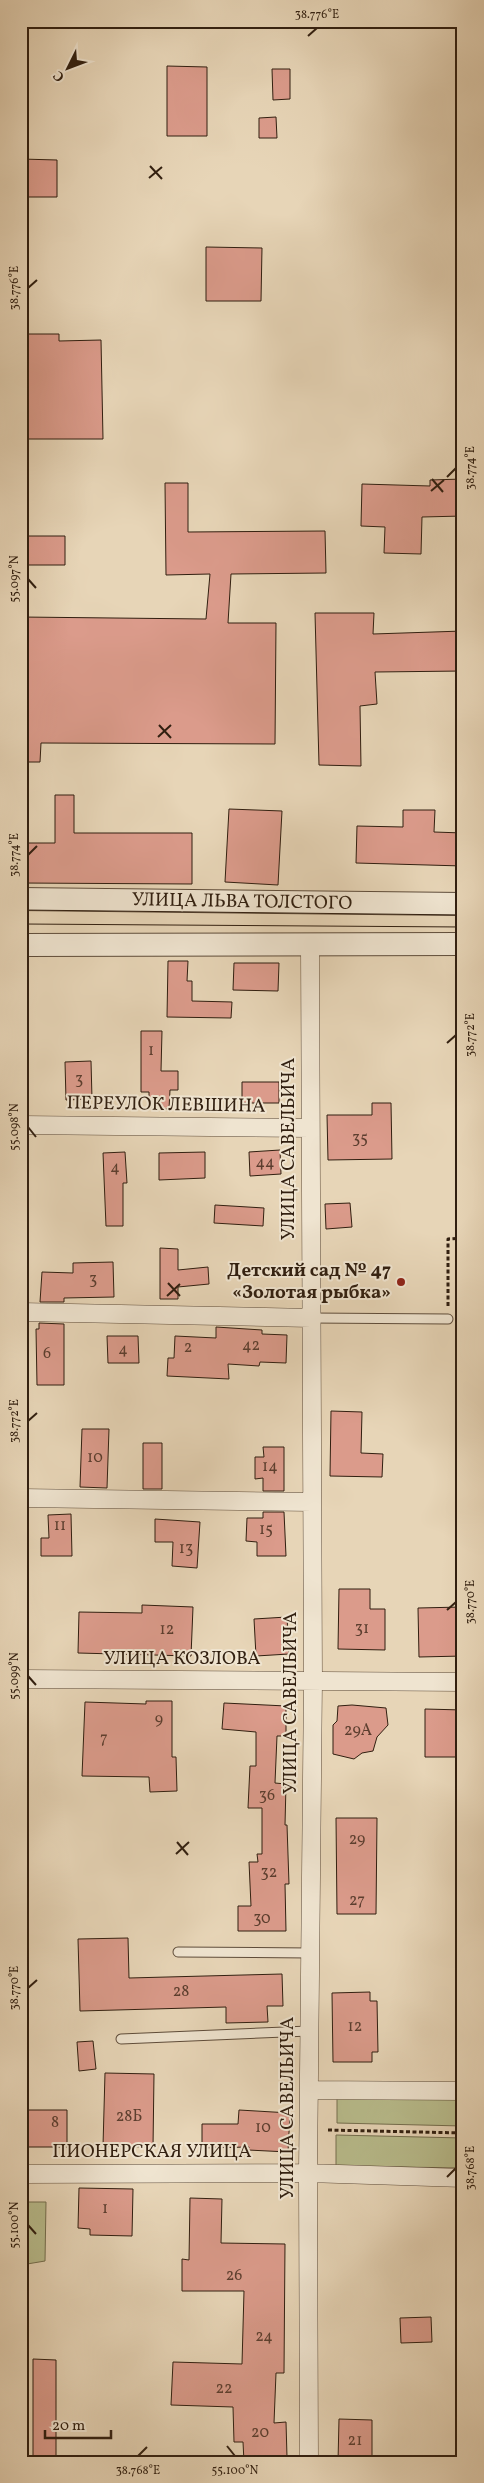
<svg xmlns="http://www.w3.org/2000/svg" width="484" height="2483" font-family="Vollkorn,serif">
<rect width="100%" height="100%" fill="#e7d5b7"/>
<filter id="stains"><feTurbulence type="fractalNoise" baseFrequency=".004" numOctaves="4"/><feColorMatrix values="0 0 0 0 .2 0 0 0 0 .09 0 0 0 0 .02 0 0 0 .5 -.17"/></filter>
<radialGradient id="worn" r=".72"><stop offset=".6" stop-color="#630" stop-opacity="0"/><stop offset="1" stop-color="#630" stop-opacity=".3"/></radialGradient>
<!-- green -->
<path fill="#b8bc8c" stroke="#746e4e" d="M337,2097L463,2099V2126L337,2123Z
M336,2135L463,2138V2168L336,2166Z
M21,2202H46L45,2261L21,2265Z"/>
<!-- building -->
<path fill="#db9b8b" stroke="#311f10" d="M167,66L207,67V136H167Z
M272,69H290V99L273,100Z
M276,117L277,138H259V118Z
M21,159L57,160V197H21Z
M206,247L262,248L261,301H206Z
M21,334H59V341L101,340L103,439H21Z
M463,479V516L422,517L421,554L384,553L385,527L361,526L362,484L430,486V480Z
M165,483H188V532L325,531L326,573L231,574L228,623H276L275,744L41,743L40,762H21V617L206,619L210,574L166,575Z
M21,536H65V565H21Z
M315,613H374L373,634L463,631V671L375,672L377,704L360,706L361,766L319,765Z
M55,795H74V833H192V884L21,883V843H55Z
M229,809L282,811L278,885L225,882Z
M403,810H435L434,832L463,833V866L356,863L357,826L403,827Z
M168,961H188L187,981H192V1001L232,1002L231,1018L167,1017Z
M234,963H279L278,991L233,990Z
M141,1031H162L161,1071H178V1090H170L169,1109L149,1108V1092H141Z
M91,1061L92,1099L66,1100L65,1062Z
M242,1082H279V1103H242Z
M372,1103H391L392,1159L328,1160L327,1115H372Z
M280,1150L281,1174L250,1176L249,1152Z
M125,1152L127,1183H123V1226H106L103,1153Z
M205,1152V1178L159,1180V1153Z
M350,1203L352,1227L326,1229L325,1204Z
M215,1205L264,1208L263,1226L214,1223Z
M160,1248L178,1249V1270L208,1267L209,1284L178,1287V1299H160Z
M113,1262L114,1297L64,1298V1302H40L42,1272L73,1273V1263Z
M39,1323L64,1324V1385H37L36,1329H39Z
M216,1327L262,1330V1334L287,1335L286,1363L260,1362L259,1366L228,1364L229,1379L167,1376L168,1358H174L175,1336L216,1338Z
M107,1336H138L139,1363H108Z
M331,1411L362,1412L361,1453L383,1454L382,1477L330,1476Z
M82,1429H109L107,1488L80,1487Z
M143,1443H162V1489H143Z
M263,1447H284V1491H263V1478L255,1479V1457H264Z
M263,1512H284L286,1556H257V1542L246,1541L247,1518H263Z
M71,1514L72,1556H41V1538H49L48,1515Z
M155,1519L200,1522L197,1568L172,1566L173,1542H155Z
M339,1589H370V1609H385V1650L338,1649Z
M142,1605L193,1607L191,1656L78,1653L79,1612L142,1613Z
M462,1607L463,1656L419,1657L418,1608Z
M287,1617L289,1654L256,1656L254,1619Z
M146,1701H172V1757H176L177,1791L150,1792L149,1777L82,1776L85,1702L146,1704Z
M224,1703L286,1706V1736H277L275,1783L286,1784L285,1825H287L289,1884H285L286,1931H238V1906H251L249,1862H258L257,1854H262V1808H248L250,1766H256V1732L222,1729Z
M352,1705L386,1708L388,1725L377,1737L373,1751L362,1753L354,1759L333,1754V1725L337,1721L338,1706Z
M425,1709L463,1710V1757H425Z
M336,1818H377L376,1914H337Z
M128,1938L129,1978L282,1974L283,2006H267L268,2022L226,2023V2007L80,2011L78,1939Z
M370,1992V2001H377L378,2052H372V2062H333L332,1993Z
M93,2041L96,2069L79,2071L77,2042Z
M105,2073L154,2074L153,2147L103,2146Z
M21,2110H67V2147H21Z
M239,2110L290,2113L288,2152L248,2150L249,2147L202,2148V2124H238Z
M79,2188L133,2189L132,2236L90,2235V2229L78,2228Z
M190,2198L222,2199L221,2243L285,2244L284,2373H276L274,2423L286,2422L287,2457L271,2458L272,2462H244L243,2442H234L233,2407L171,2405L173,2362L242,2364L244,2291H182V2259L189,2260Z
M431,2317L432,2342L401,2343L400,2318Z
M33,2359L56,2360V2462H33Z
M339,2419L372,2420V2462H338Z"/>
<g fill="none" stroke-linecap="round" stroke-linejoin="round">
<!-- service casing -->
<g stroke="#5e4c3a" stroke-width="11">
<path id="service" d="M311,1318L448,1319
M178,1952L310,1953
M121,2039L309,2031"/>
</g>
<!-- minor casing -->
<g stroke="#5e4c3a" stroke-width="19">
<path id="minor" d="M21,1125L310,1128
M21,1312L311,1318
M21,1498L312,1502
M21,1679L463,1682
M309,2090L463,2091
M21,2174L308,2173L463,2178
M309,2462L308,2173L313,1680L310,945"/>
</g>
<!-- tertiary casing -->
<g stroke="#5e4c3a" stroke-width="24">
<path id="tertiary" d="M21,899L463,904
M21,945L463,944"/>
</g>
<!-- path -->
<path stroke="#311f10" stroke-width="3" stroke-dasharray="4 2.5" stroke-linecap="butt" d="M448,1306V1239L463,1238
M328,2130L463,2133"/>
<!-- service -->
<use href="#service" stroke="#efe4d0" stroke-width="9"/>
<!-- minor -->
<use href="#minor" stroke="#efe4d0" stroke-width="18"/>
<!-- tertiary -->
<use href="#tertiary" stroke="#efe4d0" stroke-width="22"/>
<!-- tram -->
<path stroke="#311f10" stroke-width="1" d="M21,910L463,915
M21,924L463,927"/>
</g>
<!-- ticks -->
<path fill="none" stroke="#311f10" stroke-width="2" d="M308,36L317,28M150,166L162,179M149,178L162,167M28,288L37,280M447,477L456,468M432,479L443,492M431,491L444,480M28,579L36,588M159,725L171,738M158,737L171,725M28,855L37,846M447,1043L456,1035M28,1127L36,1137M168,1283L180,1296M167,1296L180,1284M28,1421L37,1413M447,1610L456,1602M28,1676L36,1685M177,1842L188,1855M176,1854L189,1842M28,1988L37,1980M447,2177L456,2168M28,2225L36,2234M227,2446L235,2456M138,2456L147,2447"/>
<!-- markers -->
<circle fill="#8f2418" stroke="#efe4d0" stroke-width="2" cx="401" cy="1282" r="5"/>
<g text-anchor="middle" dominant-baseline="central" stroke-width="4" stroke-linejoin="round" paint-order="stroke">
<!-- number labels -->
<g font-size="16" fill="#5c3e2f">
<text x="151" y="1051">1</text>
<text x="79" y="1080">3</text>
<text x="360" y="1139">35</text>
<text x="265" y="1163">44</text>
<text x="115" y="1168">4</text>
<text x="93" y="1280">3</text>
<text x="251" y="1346">42</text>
<text x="188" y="1348">2</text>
<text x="123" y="1350">4</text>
<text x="47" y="1354">6</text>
<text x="95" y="1458">10</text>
<text x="270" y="1467">14</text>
<text x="60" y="1526">11</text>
<text x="266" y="1530">15</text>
<text x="186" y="1549">13</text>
<text x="362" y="1629">31</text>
<text x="167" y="1630">12</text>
<text x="159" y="1720">9</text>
<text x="358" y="1731">29А</text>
<text x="104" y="1739">7</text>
<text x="267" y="1796">36</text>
<text x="357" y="1840">29</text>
<text x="269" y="1873">32</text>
<text x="357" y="1901">27</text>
<text x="262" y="1919">30</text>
<text x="181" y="1992">28</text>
<text x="355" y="2027">12</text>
<text x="129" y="2117">28Б</text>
<text x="55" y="2123">8</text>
<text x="263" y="2128">10</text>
<text x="105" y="2209">1</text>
<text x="234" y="2276">26</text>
<text x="264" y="2337">24</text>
<text x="224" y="2389">22</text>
<text x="260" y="2433">20</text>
<text x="355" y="2441">21</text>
</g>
<!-- street labels -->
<g font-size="19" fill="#311f10" stroke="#efe4d0">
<text transform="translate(242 902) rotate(1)">УЛИЦА ЛЬВА ТОЛСТОГО</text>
<text transform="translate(166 1105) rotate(1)">ПЕРЕУЛОК ЛЕВШИНА</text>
<text transform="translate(289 1149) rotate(-90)">УЛИЦА САВЕЛЬИЧА</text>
<text x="182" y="1659">УЛИЦА КОЗЛОВА</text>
<text transform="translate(291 1703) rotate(-90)">УЛИЦА САВЕЛЬИЧА</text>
<text transform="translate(288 2108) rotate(-90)">УЛИЦА САВЕЛЬИЧА</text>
<text x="152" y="2152">ПИОНЕРСКАЯ УЛИЦА</text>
</g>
<!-- poi labels -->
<g font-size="19" font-weight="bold" fill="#311f10" stroke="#efe4d0" text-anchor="end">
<text x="391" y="1271">Детский сад № 47<tspan x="391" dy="22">«Золотая рыбка»</tspan></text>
</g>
</g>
<!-- margin -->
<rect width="484" height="2483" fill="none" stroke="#e7d5b7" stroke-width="55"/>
<!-- north arrow -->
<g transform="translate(68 68) rotate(228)" stroke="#efe4d0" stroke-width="4" paint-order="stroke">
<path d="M0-4L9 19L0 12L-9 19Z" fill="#311f10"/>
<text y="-8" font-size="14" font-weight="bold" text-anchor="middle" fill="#311f10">С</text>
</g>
<!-- scale -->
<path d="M45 2430v8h66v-8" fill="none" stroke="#311f10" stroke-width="2.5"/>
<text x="52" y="2430" font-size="15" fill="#311f10" stroke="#efe4d0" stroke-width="4" paint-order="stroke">20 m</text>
<rect x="28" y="28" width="428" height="2428" fill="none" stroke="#311f10" stroke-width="2"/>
<g font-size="12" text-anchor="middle" fill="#311f10">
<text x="317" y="18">38.776°E</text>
<text transform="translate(14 288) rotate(-90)" y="4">38.776°E</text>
<text transform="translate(470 468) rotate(-90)" y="4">38.774°E</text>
<text transform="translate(14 579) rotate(-90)" y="4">55.097°N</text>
<text transform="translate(14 855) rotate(-90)" y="4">38.774°E</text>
<text transform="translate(470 1035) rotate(-90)" y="4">38.772°E</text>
<text transform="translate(14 1127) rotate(-90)" y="4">55.098°N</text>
<text transform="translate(14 1421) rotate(-90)" y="4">38.772°E</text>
<text transform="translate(470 1602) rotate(-90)" y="4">38.770°E</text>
<text transform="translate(14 1676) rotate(-90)" y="4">55.099°N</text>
<text transform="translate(14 1988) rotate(-90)" y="4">38.770°E</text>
<text transform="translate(470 2168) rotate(-90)" y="4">38.768°E</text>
<text transform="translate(14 2225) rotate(-90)" y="4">55.100°N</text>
<text x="138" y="2474">38.768°E</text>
<text x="235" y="2474">55.100°N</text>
</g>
<rect width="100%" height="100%" filter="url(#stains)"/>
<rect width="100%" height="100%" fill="url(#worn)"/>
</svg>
